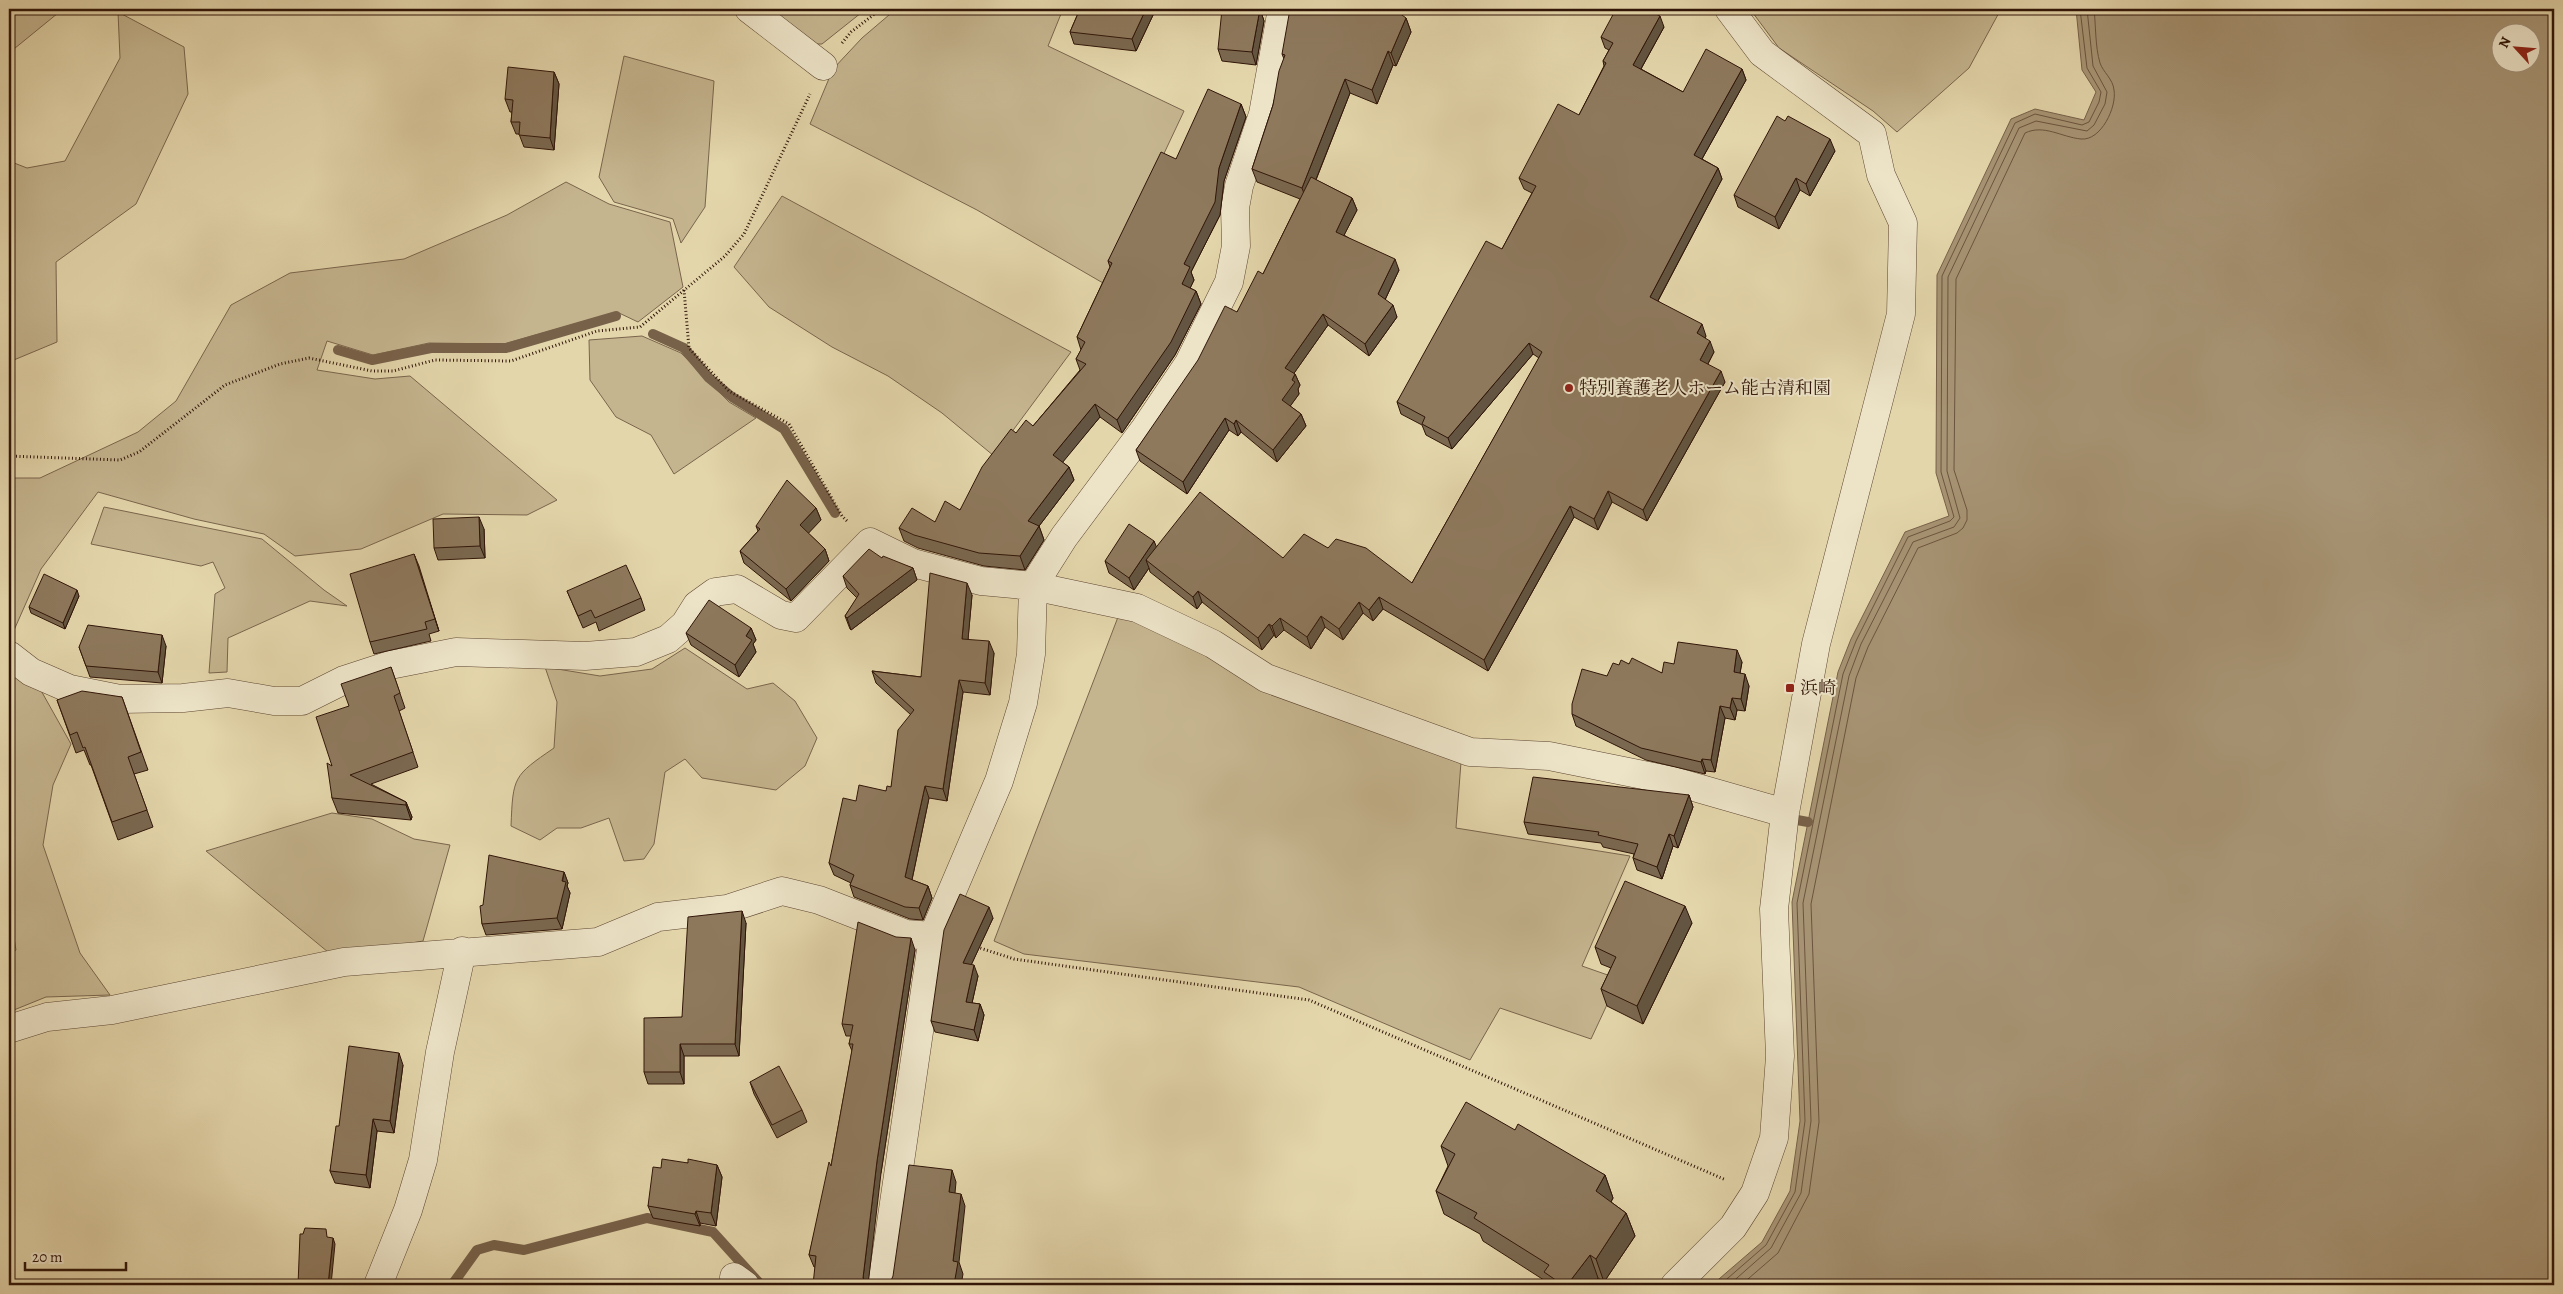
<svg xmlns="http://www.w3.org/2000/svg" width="2563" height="1294" font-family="Alegreya,'Noto Serif JP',serif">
<rect width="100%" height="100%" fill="#e4d6ab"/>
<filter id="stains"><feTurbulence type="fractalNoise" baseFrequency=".004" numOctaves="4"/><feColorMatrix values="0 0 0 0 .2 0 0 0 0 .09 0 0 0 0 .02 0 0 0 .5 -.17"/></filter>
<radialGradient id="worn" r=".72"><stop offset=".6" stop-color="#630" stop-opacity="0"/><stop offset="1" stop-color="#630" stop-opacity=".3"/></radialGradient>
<!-- green -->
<path fill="#c5b58f" stroke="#7a654c" d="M9,9H63L9,53Z
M762,9H866L822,44H806Z
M896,9H1063L1048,46L1184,111L1103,283L977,210L810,124L833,69L862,38Z
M1750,9H2001L1969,68L1897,132L1873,111L1779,48Z
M118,12L184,47L188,94L136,204L56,262L57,342L9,362V161L27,168L65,161L120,58Z
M624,56L714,81L705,207L681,243L673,219L614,202L599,177Z
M566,182L609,204L670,222L683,287L638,322L617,312L504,344L429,343L373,355L327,341L317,370L375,379L410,376L557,500L527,515L443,514L361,549L295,556L264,534L194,519L98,492L41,569L11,637L71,744L53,785L43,845L80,953L110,995L46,997L9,1012V955L16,950L9,908V478H40L138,432L176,401L231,305L290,273L404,259L507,215Z
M782,196L1071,352L994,456L942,413L888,376L832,347L769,307L734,267Z
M642,336L681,353L729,402L756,418L674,474L651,435L616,417L590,380L589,340Z
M104,507L262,539L324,590L347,606L310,601L228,638L227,672L209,673L215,594L225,588L213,562L201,566L91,544Z
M1118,617L1149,622L1461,762L1456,828L1630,856L1582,966L1619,979L1591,1039L1500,1008L1470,1060L1299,987L1024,954L994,941Z
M685,648L747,689L773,683L795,701L817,738L805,766L776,790L702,778L685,759L665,772L654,844L644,859L624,861L609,818L581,828H557L540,840L511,826C513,777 513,776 554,748L557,702L545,667L600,676L652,669Z
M332,813L372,819L414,839L450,845L423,941L334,957L206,851Z"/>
<!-- water -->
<path fill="#a79474" stroke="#776149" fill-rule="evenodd" d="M2076,9H2554V1285H1712L1762,1242L1790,1191L1800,1121L1792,902L1838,672L1851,639L1905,532L1949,516L1936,473L1937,275L2011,119L2035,109L2084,120L2096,92L2082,70ZM2500,32H2530V62H2500Z"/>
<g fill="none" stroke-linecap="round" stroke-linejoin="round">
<!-- shore -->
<path stroke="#6c543e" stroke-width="1" d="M1720,1285L1766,1245L1795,1192L1805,1121L1797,903L1843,674L1856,641L1908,537L1950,521L1954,517L1941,472L1942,276L2015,123L2035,114L2082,125L2089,122L2099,102L2101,92L2087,68L2080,9
M1729,1285L1771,1248L1801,1193L1811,1121L1803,903L1849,676L1861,644L1913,542L1954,527L1960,518L1947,471L1948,277L2019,128L2036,121L2087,131L2094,125L2105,104L2107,92L2093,66L2087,9
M1741,1285L1778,1253L1809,1194L1819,1122L1811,904L1856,678L1868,647L1918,548L1957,533L1963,528L1967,520V510L1954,470L1956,279L2025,133C2044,124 2061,137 2081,139C2101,141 2117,107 2114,90C2113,79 2103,72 2100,63C2095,46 2096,26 2094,9"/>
<!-- stream -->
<path stroke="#776149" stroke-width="10" d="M653,334L684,348L709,378L732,397L784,429L835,513
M338,350L372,360L431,348H506L616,316
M1797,820L1808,822
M452,1285L477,1250L494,1245L524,1250L647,1218L713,1232L761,1285"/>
<!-- minor casing -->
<g stroke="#5d4531" stroke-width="29">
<path id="minor" d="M749,9L823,66
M9,655L31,672L70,689L120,699L183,698L228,693L274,701H302L344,680L390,665L456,652L585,656L636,652L668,639L685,624L697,605L715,592L737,589L781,615L796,618L870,542L913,563L981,581L1033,586L1137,608L1213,644L1266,678L1470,752L1549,756L1673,781L1785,813
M9,1029L47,1017L112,1010L344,962L598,942L658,917L727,909L782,891L819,900L906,934L933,936
M734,1277L745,1285
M378,1285L408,1210L423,1160L440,1052L462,951
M882,1285L933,936L999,781L1023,703L1031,654L1033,586L1064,537L1144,430L1189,363L1229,282L1236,246L1235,208L1239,186L1263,114L1282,9
M1675,1285L1733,1227L1755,1193L1774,1138L1780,1056L1774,909L1785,813L1816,644L1901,314L1903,223L1881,175L1872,134L1762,53L1729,9"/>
</g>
<!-- path -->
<path stroke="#301508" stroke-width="3" stroke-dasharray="1 2.5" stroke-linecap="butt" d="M842,43L851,32L881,9
M684,290L689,348L729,391L789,424L842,516L847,521
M9,456L120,460L139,452L225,385L280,364L309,358L372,371H393L435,360L511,361L597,331L640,327L725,256L744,234L810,94
M977,947L1014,959L1309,1000L1726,1180"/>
<!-- minor -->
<use href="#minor" stroke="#ede4c8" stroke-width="28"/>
</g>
<!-- wall -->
<path fill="#7a6850" stroke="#301508" d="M1078,9H1152L1154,13L1136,51L1074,44L1070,32L1079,11Z
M1260,9L1264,21L1256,65L1222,61L1218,49Z
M1406,18L1411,32L1396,66L1393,65L1377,104L1350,93L1316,180L1352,198L1357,210L1344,235L1399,270L1385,300L1397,317L1369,356L1328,325L1294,373L1295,374L1300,385L1298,389L1299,394L1290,406L1301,414L1306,426L1277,462L1241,432L1238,436L1229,430L1187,494L1140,461L1136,450L1237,312L1263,274L1300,199L1257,182L1252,169L1273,105L1284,59L1282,54Z
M1664,27L1641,69L1683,92L1742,69L1746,80L1702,159L1718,168L1722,179L1658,301L1706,336L1705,338L1714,352L1708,364L1725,382L1647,521L1612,502L1598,530L1574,517L1488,671L1383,609L1373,621L1363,613L1343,640L1325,627L1311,649L1284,630L1276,638L1274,635L1262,650L1202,602L1197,609L1150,572L1149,568L1134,590L1109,573L1105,561L1154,541L1156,548L1283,558L1328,548L1412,583L1539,358L1533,354L1452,449L1426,435L1422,425L1401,414L1397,402L1502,249L1532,193L1524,189L1519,178L1579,115L1604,66L1603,61L1609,50L1605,48L1601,37Z
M554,72L559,84L554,150L524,147L519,134H516L511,122L512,112H510L505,99Z
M1241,104L1246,117L1224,181L1220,215L1191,272L1194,280L1190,288L1196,291L1201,304L1175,355L1122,433L1100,417L1062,462L1069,467L1074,480L1039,526L1044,540L1025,570L984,566L918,548L904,541L899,528L935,522L960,510L1016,433L1033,426L1080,370L1076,359L1081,350L1077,337L1110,267L1108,261L1176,159Z
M1835,151L1810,196L1800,190L1779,229L1738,207L1734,195Z
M816,508L821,520L808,533L825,549L829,561L791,601L744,563L740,551L758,531L756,526Z
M484,529L485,558L438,560L434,548Z
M414,554L439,631L429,634L431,641L374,654L370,642Z
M882,558L913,568L917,580L851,630L850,629L845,616L857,598L847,588L843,576Z
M567,591L641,598L645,610L599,631L596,622L583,628Z
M972,595L968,639L994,653L990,695L963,692L947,801L929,798L912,880L928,886L932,898L923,920L910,919L854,897L850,885L851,883L834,875L829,863L856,801L886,791L891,787L911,715L876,683L872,671L921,677Z
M79,596L65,629L31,613L29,607Z
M751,628L756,640L753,644L756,652L739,677L691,645L686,633Z
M166,646L162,683L90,677L79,647Z
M1742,662L1740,673L1749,686L1745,711L1737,710L1735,720L1725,718L1715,772L1706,771L1705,774L1646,760L1576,726L1572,714L1607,676L1619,665L1629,664L1662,673L1674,664Z
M391,667L405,708L399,711L418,767L371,784L406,802L412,817L411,820L338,813L332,798L349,706Z
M122,697L148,770L134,774L153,827L118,840L91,765H90L84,750L76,753L57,700Z
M1689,795L1693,807L1678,848L1673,846L1662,879L1637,870L1633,858L1634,854L1603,847L1601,843L1528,834L1524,822Z
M564,872L568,883L567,886L570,893L562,929L486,935L482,924L483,905Z
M993,918L971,965L978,976L972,1003L980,1004L984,1015L978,1041L935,1032L931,1021Z
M746,923L739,1056H684V1084H648L644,1072L682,1017Z
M1692,923L1643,1024L1607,1006L1601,989L1611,968L1601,964L1595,947Z
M915,950L881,1173L815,1267H814L809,1255L831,1166L852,1051L849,1044L851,1036H846L842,1024Z
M403,1065L394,1133L377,1131L370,1188L335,1183L330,1171L339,1126Z
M750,1082L802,1110L807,1122L777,1138L754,1094Z
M1515,1130L1605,1175L1613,1198L1611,1202L1626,1213L1635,1236L1604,1282L1598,1278L1592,1285H1548L1547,1282L1483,1241L1480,1234L1444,1214L1436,1191L1448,1166L1441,1146Z
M688,1163L717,1165L722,1177L716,1226L700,1223V1226L653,1218L648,1206L661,1168Z"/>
<!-- shaded-wall -->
<path fill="#635541" stroke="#301508" d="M1146,9H1152L1154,13L1136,51L1132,39Z
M1260,9L1264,21L1256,65L1252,52Z
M1660,16L1664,27L1637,76L1633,65Z
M1406,18L1411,32L1396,66L1391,53Z
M1388,51L1393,65L1377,104L1372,90Z
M1742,69L1746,80L1698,166L1694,155Z
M554,72L559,84L554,150L550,138Z
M1345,79L1350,93L1307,202L1302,188Z
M1241,104L1246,117L1224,181L1220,215L1191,272L1194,280L1186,297L1182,284L1184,264L1219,168Z
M1830,139L1835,151L1810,196L1806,184Z
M1718,168L1722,179L1654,308L1650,297Z
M1796,178L1800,190L1779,229L1775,217Z
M1352,198L1357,210L1340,243L1336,232Z
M1395,259L1399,270L1382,306L1378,294Z
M1196,291L1201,304L1175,355L1122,433L1117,420Z
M1393,305L1397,317L1369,356L1365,344Z
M1323,314L1328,325L1290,379L1285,368Z
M1702,324L1706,336L1701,345L1697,333Z
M1710,341L1714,352L1704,371L1700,360Z
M1529,343L1533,354L1452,449L1448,438Z
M1721,371L1725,382L1647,521L1643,510Z
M1295,374L1300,385L1298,389L1299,394L1286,412L1282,400Z
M1095,404L1100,417L1058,468L1053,455Z
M1301,414L1306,426L1277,462L1273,450Z
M1225,418L1229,430L1187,494L1183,482Z
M1236,420L1241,432L1238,436L1234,424Z
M1069,467L1074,480L1033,534L1028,521Z
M1608,491L1612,502L1598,530L1594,519Z
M1570,506L1574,517L1488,671L1484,660Z
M816,508L821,520L804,538L800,525Z
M479,517L484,529L485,558L480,546Z
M1039,526L1044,540L1025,570L1020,556Z
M1154,541L1159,553L1146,560L1149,568L1134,590L1129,578Z
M825,549L829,561L791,601L786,589Z
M414,554L419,566L439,631L435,619Z
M913,568L917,580L851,630L847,618Z
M967,583L972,595L967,651L962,639Z
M77,590L79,596L65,629L63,623Z
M1198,591L1202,602L1197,609L1193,597Z
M1379,597L1383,609L1373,621L1369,610Z
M1359,602L1363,613L1343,640L1339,629Z
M1321,616L1325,627L1311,649L1307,637Z
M1280,618L1284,630L1276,638L1272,626Z
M1269,624L1274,635L1262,650L1258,638Z
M751,628L756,640L753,644L756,652L739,677L735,665L746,636Z
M162,635L166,646L162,683L158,672Z
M989,641L994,653L990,695L985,683Z
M1737,650L1742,662L1738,684L1734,672Z
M1745,674L1749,686L1745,711L1741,699Z
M959,680L963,692L947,801L943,789Z
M1732,698L1737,710L1735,720L1730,708Z
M1720,706L1725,718L1715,772L1711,760Z
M1702,759L1706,771L1705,774L1701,762Z
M925,786L929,798L910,889L905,877Z
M1689,795L1693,807L1678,848L1674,836Z
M406,802L412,817L411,820L406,805Z
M1669,834L1673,846L1662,879L1657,867Z
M564,872L568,883L567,886L570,893L562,929L557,918Z
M928,886L932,898L923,920L919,908Z
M1685,906L1692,923L1643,1024L1637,1006Z
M989,907L993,918L967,974L963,963Z
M742,911L746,923L739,1056L735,1044Z
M911,938L915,950L881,1173L868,1285L863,1278L877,1161Z
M974,965L978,976L970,1012L966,1002Z
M980,1004L984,1015L978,1041L974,1030Z
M680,1044L684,1056V1084L680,1072Z
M399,1053L403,1065L394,1133L390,1121Z
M373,1119L377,1131L370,1188L366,1175Z
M717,1165L722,1177L716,1226L711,1213Z
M952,1170L956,1182L954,1204L949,1192Z
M1605,1175L1613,1198L1604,1214L1596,1191Z
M961,1194L965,1206L959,1262L963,1274L961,1285H954L953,1261Z
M696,1211L700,1223V1226L695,1214Z
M1626,1213L1635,1236L1604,1282L1596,1259Z
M333,1238L335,1244L331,1285H328Z
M1590,1255L1598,1278L1592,1285H1567Z"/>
<!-- building -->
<path fill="#8e795d" stroke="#301508" d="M1080,9H1146L1132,39L1070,32Z
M1222,9H1260L1252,52L1218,49Z
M1290,9H1394L1406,18L1391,53L1388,51L1372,90L1345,79L1302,188L1252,169L1273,105L1279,71L1285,55L1282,54Z
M1616,9H1646L1660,16L1633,65L1683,92L1706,49L1742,69L1694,155L1718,168L1650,297L1702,324L1697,333L1710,341L1700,360L1721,371L1643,510L1608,491L1594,519L1570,506L1484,660L1379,597L1369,610L1359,602L1339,629L1321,616L1307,637L1280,618L1272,626L1269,624L1258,638L1198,591L1193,597L1146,560L1200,492L1283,558L1304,534L1328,548L1336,539L1366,548L1412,583L1542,352L1529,343L1448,438L1422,424L1425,417L1397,402L1486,241L1502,249L1536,186L1519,178L1558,104L1579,115L1606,63L1603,61L1613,43L1601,37Z
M508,67L554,72L550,138L519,135L520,122H511L513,100L505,99Z
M1208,89L1241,104L1219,168L1215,202L1184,264L1190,267L1182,284L1196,291L1171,342L1117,420L1095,404L1053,455L1069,467L1028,521L1039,526L1020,556L979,553L914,535L899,528L912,508L935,522L945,501L960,510L982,467L1011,429L1016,433L1026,420L1033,426L1086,364L1076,359L1085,342L1077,337L1112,263L1108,261L1161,152L1176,159Z
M1777,116L1785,121L1788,116L1830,139L1806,184L1796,178L1775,217L1734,195Z
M1311,177L1352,198L1336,232L1395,259L1378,294L1393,305L1365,344L1323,314L1285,368L1295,374L1292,380L1295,382L1282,400L1301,414L1273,450L1236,420L1234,424L1225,418L1183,482L1136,450L1198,360L1225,306L1237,312L1258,271L1263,274Z
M787,480L816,508L800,525L825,549L786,589L740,551L760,529L756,526Z
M479,517L480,546L434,548L433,519Z
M1129,524L1154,541L1129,578L1105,561Z
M869,549L882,558L883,556L913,568L847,618L845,616L859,594L843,576Z
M414,554L435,619L425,622L427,629L370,642L350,574Z
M626,565L641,598L595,618L591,610L578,616L567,591Z
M930,573L967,583L962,639L989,641L985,683L959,680L943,789L925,786L905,877L928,886L919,908L905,907L850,885L854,875L829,863L843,798L856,801L859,785L886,791L887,786L891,787L898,730L914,710L872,671L921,677Z
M44,574L77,590L63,623L29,607Z
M709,600L751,628L746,636L752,640L735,665L686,633Z
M88,625L162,635L158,672L86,666L79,647Z
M1678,642L1737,650L1734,672L1745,674L1741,699L1732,698L1730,708L1720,706L1711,760L1702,759L1701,762L1641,748L1572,714V704L1582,669L1607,676L1613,663L1619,665L1621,660L1629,664L1632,658L1662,673L1664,662L1674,664Z
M391,667L400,693L394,696L413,752L350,775L406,802V805L332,798L327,763L332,766L316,717L349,706L341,684Z
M82,691L122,697L141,752L128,757L147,810L112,822L85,747L83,748L77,732L70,735L57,700Z
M1533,777L1689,795L1674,836L1669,834L1657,867L1633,858L1638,844L1598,835L1599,832L1524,822Z
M489,855L564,872L562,881L566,882L557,918L482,924L480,906L483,905Z
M1625,881L1685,906L1637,1006L1601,989L1616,957L1595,947Z
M960,894L989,907L963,963L974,965L966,1002L980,1004L974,1030L931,1021L944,930Z
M742,911L735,1044H680V1072H644V1018L682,1017L688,917Z
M858,922L896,937L911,938L877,1161L863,1278L868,1285H813L816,1256L809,1255L829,1162L831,1166L853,1044H849L853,1025L842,1024Z
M349,1046L399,1053L390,1121L373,1119L366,1175L330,1171L336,1126H339Z
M779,1066L802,1110L772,1125L750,1082Z
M1466,1102L1515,1130L1518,1124L1605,1175L1596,1191L1626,1213L1596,1259L1590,1255L1567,1285H1563L1544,1272L1549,1265L1474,1218L1477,1213L1436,1191L1455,1154L1441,1146Z
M662,1159L688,1163V1159L717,1165L711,1213L696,1211L695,1214L648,1206L653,1167L661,1168Z
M909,1165L952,1170L949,1192L961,1194L953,1261L958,1262L954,1285H886L890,1283L893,1276Z
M305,1228L326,1229L327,1237L333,1238L328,1285H298L300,1234H303Z"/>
<!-- markers -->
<g fill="#8f2418" stroke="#ede4c8" stroke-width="2">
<circle cx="1569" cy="388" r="5"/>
<rect x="1785" y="683" width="10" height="10" rx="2.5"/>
</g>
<g text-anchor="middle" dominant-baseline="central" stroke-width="4" stroke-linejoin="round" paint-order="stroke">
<!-- poi labels -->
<g font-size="18" fill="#301508" stroke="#ede4c8" text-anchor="start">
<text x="1579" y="388">特別養護老人ホーム能古清和園</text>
<text x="1800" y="688">浜崎</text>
</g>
</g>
<!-- margin -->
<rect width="2563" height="1294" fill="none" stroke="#e4d6ab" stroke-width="30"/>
<rect x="10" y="10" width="2543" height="1274" fill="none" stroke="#301508" stroke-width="2.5"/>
<rect x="15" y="15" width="2533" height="1264" fill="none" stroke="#301508"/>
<!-- north arrow -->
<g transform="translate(2516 48) rotate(296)"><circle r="24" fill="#ede4c8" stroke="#a1917b"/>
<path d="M0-4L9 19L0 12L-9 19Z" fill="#8f2418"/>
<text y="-8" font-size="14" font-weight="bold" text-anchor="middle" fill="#301508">N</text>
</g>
<!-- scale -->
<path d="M25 1262v8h101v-8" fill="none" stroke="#301508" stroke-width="2.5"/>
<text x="32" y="1262" font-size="15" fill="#301508" stroke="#ede4c8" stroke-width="4" paint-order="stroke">20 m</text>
<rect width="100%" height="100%" filter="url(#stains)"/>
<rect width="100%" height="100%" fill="url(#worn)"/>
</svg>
